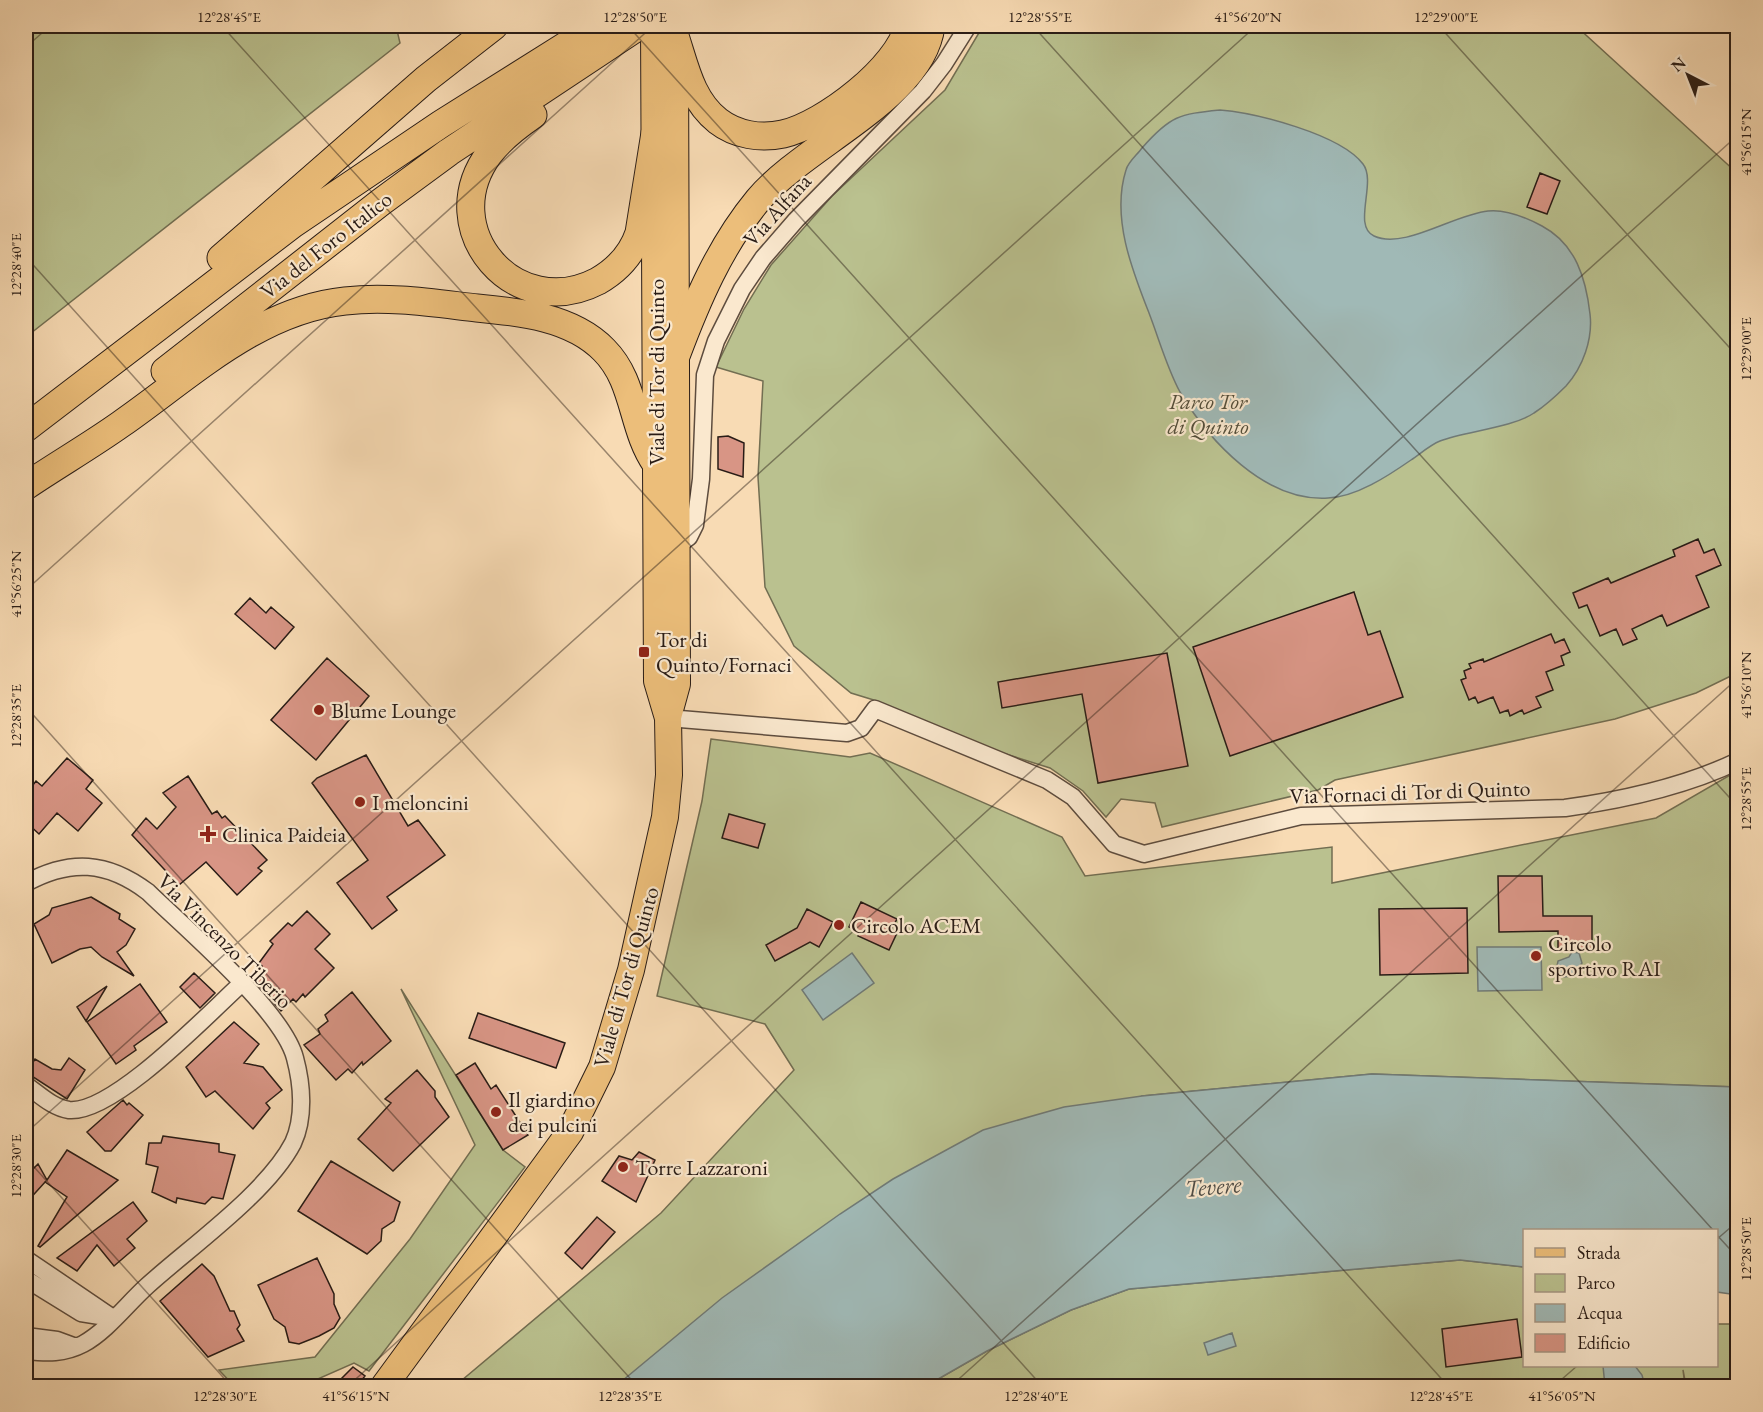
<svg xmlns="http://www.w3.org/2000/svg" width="1763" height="1412" font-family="'EB Garamond',serif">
<rect width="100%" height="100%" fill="#f8dbb4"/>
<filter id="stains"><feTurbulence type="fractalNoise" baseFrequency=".00333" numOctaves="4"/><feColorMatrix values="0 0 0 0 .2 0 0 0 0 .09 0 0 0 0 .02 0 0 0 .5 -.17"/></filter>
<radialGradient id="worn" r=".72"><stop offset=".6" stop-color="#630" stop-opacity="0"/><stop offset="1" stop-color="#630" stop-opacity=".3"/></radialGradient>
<!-- green -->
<path fill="#bac18f" stroke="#726e52" stroke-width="1.5" d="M26,26H396L400,43L26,337Z
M983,26H1576L1737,173V673L1696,693L1615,719L1335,780L1318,790L1162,827L1155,803L1121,799L1106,817L1083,791L1050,768L993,750L877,701L851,693L794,646L765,587L758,477L763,381L716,367L744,309L771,265L832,196L945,90Z
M711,739L850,757L870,753L1062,837L1085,876L1332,847V883L1656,818L1737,771V1087L1372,1074L1142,1096L618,1386H455L661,1213L794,1070L765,1024L657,996L702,801Z
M401,989L503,1150L525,1167L369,1371L354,1363L302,1386H234L219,1370L315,1357L410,1239L475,1145Z
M1460,1260L1524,1267V1366H1716L1717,1324H1737V1386H1686L1683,1370L1685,1386H926L987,1351L1071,1310L1129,1289Z"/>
<!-- water -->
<path fill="#a0b9b6" stroke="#707a76" stroke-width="1.5" d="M1220,110C1256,113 1340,134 1363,164C1377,182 1352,226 1374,236C1404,250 1455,214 1488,211C1506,209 1527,218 1542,226C1576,244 1586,279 1590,314C1593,339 1583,367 1566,386C1557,395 1545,406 1534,413C1512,428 1466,431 1440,441C1430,445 1420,454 1411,460C1388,476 1356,497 1328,498C1265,502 1209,441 1180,392C1167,368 1159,339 1149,313C1132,270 1111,217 1126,170C1128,162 1137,155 1142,148C1170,116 1179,114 1220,110Z
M1477,947H1541L1542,990L1478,991Z
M1572,952L1579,953L1582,963L1572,976L1563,977L1556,971L1558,961L1569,957Z
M852,953L874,983L823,1020L802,990Z
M1372,1074L1737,1087V1295L1717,1292L1716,1230H1524V1267L1460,1260L1129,1289L1071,1310L987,1351L926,1386H616L722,1298L840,1214L893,1179L983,1130L1064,1107L1142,1096Z
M1232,1333L1236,1346L1208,1355L1204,1343Z
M1603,1366H1635L1642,1375L1645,1386H1605Z"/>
<!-- building -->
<path fill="#d89585" stroke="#291c16" stroke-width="1.5" d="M1540,173L1560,181L1547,214L1527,207Z
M728,436L744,443L743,477L718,469V437Z
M1698,539L1704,553L1714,549L1721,565L1696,576L1709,607L1667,626L1662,615L1632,629L1637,639L1623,645L1616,629L1600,636L1587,605L1579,608L1573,593L1608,578L1611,583L1675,556L1673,550Z
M1354,592L1368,635L1380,631L1403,697L1230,756L1193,647Z
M250,598L266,613L271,607L294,627L275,649L235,614Z
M1551,634L1555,643L1564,639L1570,652L1561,656L1564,665L1546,672L1553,690L1536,697L1541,707L1524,714L1522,710L1510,716L1508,710L1500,713L1493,697L1478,703L1475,697L1469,700L1461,680L1466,678L1464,671L1471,668L1469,664L1483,659L1484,662Z
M1167,653L1188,766L1098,783L1082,694L1002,708L998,682Z
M327,658L369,696L316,760L271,720Z
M366,755L408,826L418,820L445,855L387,897L397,910L372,929L337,883L368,860L312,783L317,778Z
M67,758L93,780L86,789L102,803L78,831L57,813L39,834L26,822V794L36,781L42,786Z
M188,776L212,814L217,811L222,818L225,816L267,860L258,868L262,871L237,895L206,862L179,885L132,835L146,818L157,829L176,807L163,793Z
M729,814L765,824L758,848L722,838Z
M1498,876H1542L1543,916H1592V950H1558V931L1499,932Z
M91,897L120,914L119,919L135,929L126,945L117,952L134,976L102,957L91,947L80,949L52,963L34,924L49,915L52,908Z
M861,902L897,919L891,930L897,933L889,950L858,936L860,932L849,927Z
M1467,908L1468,973L1380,975L1379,909Z
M807,909L833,922L819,947L810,942L775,961L766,945L797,928Z
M307,911L330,934L315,949L334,968L305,997L303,994L296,1002L293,999L281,1011L251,977L262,966L259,963L273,944L270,941L288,923L292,926Z
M194,973L215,993L200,1008L180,987Z
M140,984L167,1022L134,1046L136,1050L116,1064L87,1022Z
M107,986L86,1021L77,1007Z
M352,992L391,1041L363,1065L362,1062L352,1073L348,1069L336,1080L304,1045L320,1034L318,1029L328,1021L325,1015Z
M478,1013L565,1043L556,1068L469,1038Z
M234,1022L259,1044L244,1063L263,1067L282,1090L266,1103L270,1108L253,1129L215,1091L206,1097L186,1067Z
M69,1058L85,1070L67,1099L27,1073L35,1059L52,1069L61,1070Z
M475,1063L491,1089L496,1085L528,1135L503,1150L456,1075Z
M417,1070L435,1091V1097L449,1117L393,1171L358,1139L391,1103L385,1099Z
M123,1100L127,1105L129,1103L143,1115L111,1151H105L87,1132Z
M163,1136L219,1144V1152L235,1155L223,1199L212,1197L205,1204L177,1198L176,1203L152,1192L158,1167L146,1164L149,1143H161Z
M67,1150L118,1180L40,1247L38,1246L67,1197L45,1182L46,1181L26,1203V1176L38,1164L47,1180Z
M639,1152L655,1160L636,1202L602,1181L619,1156L632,1160Z
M331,1161L400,1202L394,1221L382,1229L381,1241L367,1254L298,1211Z
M133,1202L147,1221L127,1239L135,1248L114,1266L97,1245L77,1271L57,1258Z
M597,1217L615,1232L582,1269L565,1253Z
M317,1258L334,1294V1304L340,1318L334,1328L319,1336L299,1344L289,1342L285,1327L274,1319L258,1285Z
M202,1264L214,1276L230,1311H234L240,1325L237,1329L244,1341L208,1357L160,1301Z
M1517,1319L1522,1357L1446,1367L1442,1329Z
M353,1367L365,1376L357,1386H334Z"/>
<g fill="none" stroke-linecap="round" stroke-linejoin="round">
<!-- minor casing -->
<g stroke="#5d4c3e" stroke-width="19">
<path id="minor" d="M678,545L689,537L695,525L701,479L705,375L716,341L742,289L763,258L796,220L923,91L944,64L968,26
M668,718L847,733L861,728L875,709L1047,780L1073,797L1114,844L1144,854L1301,816L1565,808C1623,800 1684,787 1738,761
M26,883C70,859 107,861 148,892C185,928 283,1011 295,1058C302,1084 305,1117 293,1143C267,1193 190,1247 147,1286C127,1304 107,1331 83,1344C64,1354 47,1353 26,1351
M26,1085C39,1094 53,1108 69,1110C113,1114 207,1015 241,984
M26,1259L113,1318
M26,1279L81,1313L112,1318
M26,1336L57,1340L76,1347"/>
</g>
<!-- primary casing -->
<g stroke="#291c16" stroke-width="28">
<path id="primary" d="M668,717L677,684L675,47
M384,1386L570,1132L602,1067L631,970L665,817L669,775L668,718L657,681L654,26"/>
</g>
<!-- trunk casing -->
<g stroke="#291c16" stroke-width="29">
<path id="trunk" d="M675,36C685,66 691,100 718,121C736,135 761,139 783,134C824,125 899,67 908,26
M533,115C517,126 501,138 489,154C433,230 516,324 598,281C617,270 632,254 639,233L655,133
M221,258L426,79L494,26
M676,356C697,300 720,246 758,200C805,144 922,98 931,26
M165,371L381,202L449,152L639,26
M26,428L293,224L441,124L597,26
M26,486C57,465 90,446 121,424C190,376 258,310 345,301C389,296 433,303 477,308C520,312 572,317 604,350C636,382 631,428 656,464"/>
</g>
<!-- minor -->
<use href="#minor" stroke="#fae8ce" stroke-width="16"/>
<!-- primary -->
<use href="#primary" stroke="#ecbe7a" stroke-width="26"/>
<!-- trunk -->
<use href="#trunk" stroke="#ecbe7a" stroke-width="27"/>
</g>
<!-- ticks -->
<path fill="none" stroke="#291c16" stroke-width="1.5" stroke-opacity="0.45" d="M222,26L1448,1386M628,26L1713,1230M1033,26L1738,807M1439,26L1738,357M26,47L50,26M26,257L1042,1386M26,590L653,26M26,707L637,1386M26,1133L1256,26M26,1158L231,1386M1716,1234L1738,1258M1716,1240L1738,1221M348,1386L1738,135M951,1386L1738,678M1554,1386L1577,1366"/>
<!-- markers -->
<g fill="#8f2418" stroke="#fae8ce" stroke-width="2">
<rect x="638" y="646" width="12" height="12" rx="3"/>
<circle cx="319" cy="710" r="6"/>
<circle cx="360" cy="802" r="6"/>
<path d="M205 825h6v6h6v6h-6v6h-6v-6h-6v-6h6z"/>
<circle cx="839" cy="925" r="6"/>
<circle cx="1536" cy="956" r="6"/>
<circle cx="496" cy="1112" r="6"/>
<circle cx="623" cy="1167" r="6"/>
</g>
<g text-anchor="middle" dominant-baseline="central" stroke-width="4.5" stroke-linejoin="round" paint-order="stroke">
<!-- street labels -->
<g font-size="22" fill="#291c16" stroke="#fae8ce">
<text transform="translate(777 210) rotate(-48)">Via Alfana</text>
<text transform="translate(326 245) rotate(-38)">Via del Foro Italico</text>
<text transform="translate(656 372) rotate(-90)">Viale di Tor di Quinto</text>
<text transform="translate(1410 792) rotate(-2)">Via Fornaci di Tor di Quinto</text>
<text transform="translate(225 941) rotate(45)">Via Vincenzo Tiberio</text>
<text transform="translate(626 977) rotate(-74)">Viale di Tor di Quinto</text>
</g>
<!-- park labels -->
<g font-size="22" font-style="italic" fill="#544e3a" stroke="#fae8ce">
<text x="1208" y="401">Parco Tor<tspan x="1208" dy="25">di Quinto</tspan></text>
</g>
<!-- poi labels -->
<g font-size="22" fill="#291c16" stroke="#fae8ce" text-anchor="start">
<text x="656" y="639">Tor di<tspan x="656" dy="25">Quinto/Fornaci</tspan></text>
<text x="331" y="710">Blume Lounge</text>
<text x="372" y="802">I meloncini</text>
<text x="222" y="834">Clinica Paideia</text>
<text x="851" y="925">Circolo ACEM</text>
<text x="1548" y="943">Circolo<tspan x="1548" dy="25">sportivo RAI</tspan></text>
<text x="508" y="1099">Il giardino<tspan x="508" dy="25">dei pulcini</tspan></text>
<text x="635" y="1167">Torre Lazzaroni</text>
</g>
<!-- water labels -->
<g font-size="24" font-style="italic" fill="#4d4b46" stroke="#fae8ce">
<text transform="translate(1213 1186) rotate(-5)">Tevere</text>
</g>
</g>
<!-- margin -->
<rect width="1763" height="1412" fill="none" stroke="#f8dbb4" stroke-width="66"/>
<!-- legend -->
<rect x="1523" y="1229" width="195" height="138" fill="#fae8ce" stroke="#a69684" stroke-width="1.5"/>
<rect x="1535" y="1248" width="30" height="9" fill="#ecbe7a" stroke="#a69684" stroke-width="1.5"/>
<text x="1577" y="1259" font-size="18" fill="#291c16">Strada</text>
<rect x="1535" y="1274" width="30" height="18" fill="#bac18f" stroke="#a69684" stroke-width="1.5"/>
<text x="1577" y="1289" font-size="18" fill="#291c16">Parco</text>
<rect x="1535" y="1304" width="30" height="18" fill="#a0b9b6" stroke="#a69684" stroke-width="1.5"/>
<text x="1577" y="1319" font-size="18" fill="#291c16">Acqua</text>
<rect x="1535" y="1334" width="30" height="18" fill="#d89585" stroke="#a69684" stroke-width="1.5"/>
<text x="1577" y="1349" font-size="18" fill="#291c16">Edificio</text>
<!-- north arrow -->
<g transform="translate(1688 75) rotate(318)" stroke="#fae8ce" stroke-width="4.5" paint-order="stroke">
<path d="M0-4.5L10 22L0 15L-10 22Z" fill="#291c16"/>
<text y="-9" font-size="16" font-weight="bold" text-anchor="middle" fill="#291c16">N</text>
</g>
<rect x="33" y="33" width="1697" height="1346" fill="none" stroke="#291c16" stroke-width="2"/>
<g font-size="15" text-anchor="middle" fill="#291c16">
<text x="229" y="22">12°28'45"E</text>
<text x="635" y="22">12°28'50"E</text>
<text x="1040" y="22">12°28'55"E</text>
<text x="1248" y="22">41°56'20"N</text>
<text x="1446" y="22">12°29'00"E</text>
<text transform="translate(1746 142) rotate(-90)" y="5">41°56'15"N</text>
<text transform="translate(16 265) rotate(-90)" y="5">12°28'40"E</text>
<text transform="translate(1746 349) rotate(-90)" y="5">12°29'00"E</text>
<text transform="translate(16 584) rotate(-90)" y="5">41°56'25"N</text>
<text transform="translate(1746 685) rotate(-90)" y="5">41°56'10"N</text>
<text transform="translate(16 716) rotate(-90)" y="5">12°28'35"E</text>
<text transform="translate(1746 799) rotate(-90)" y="5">12°28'55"E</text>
<text transform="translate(16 1166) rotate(-90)" y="5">12°28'30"E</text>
<text transform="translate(1746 1249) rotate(-90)" y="5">12°28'50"E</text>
<text x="225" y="1401">12°28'30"E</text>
<text x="356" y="1401">41°56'15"N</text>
<text x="630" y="1401">12°28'35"E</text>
<text x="1036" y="1401">12°28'40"E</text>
<text x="1441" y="1401">12°28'45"E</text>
<text x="1562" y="1401">41°56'05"N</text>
</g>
<rect width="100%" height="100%" filter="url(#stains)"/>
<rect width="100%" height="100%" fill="url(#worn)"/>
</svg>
